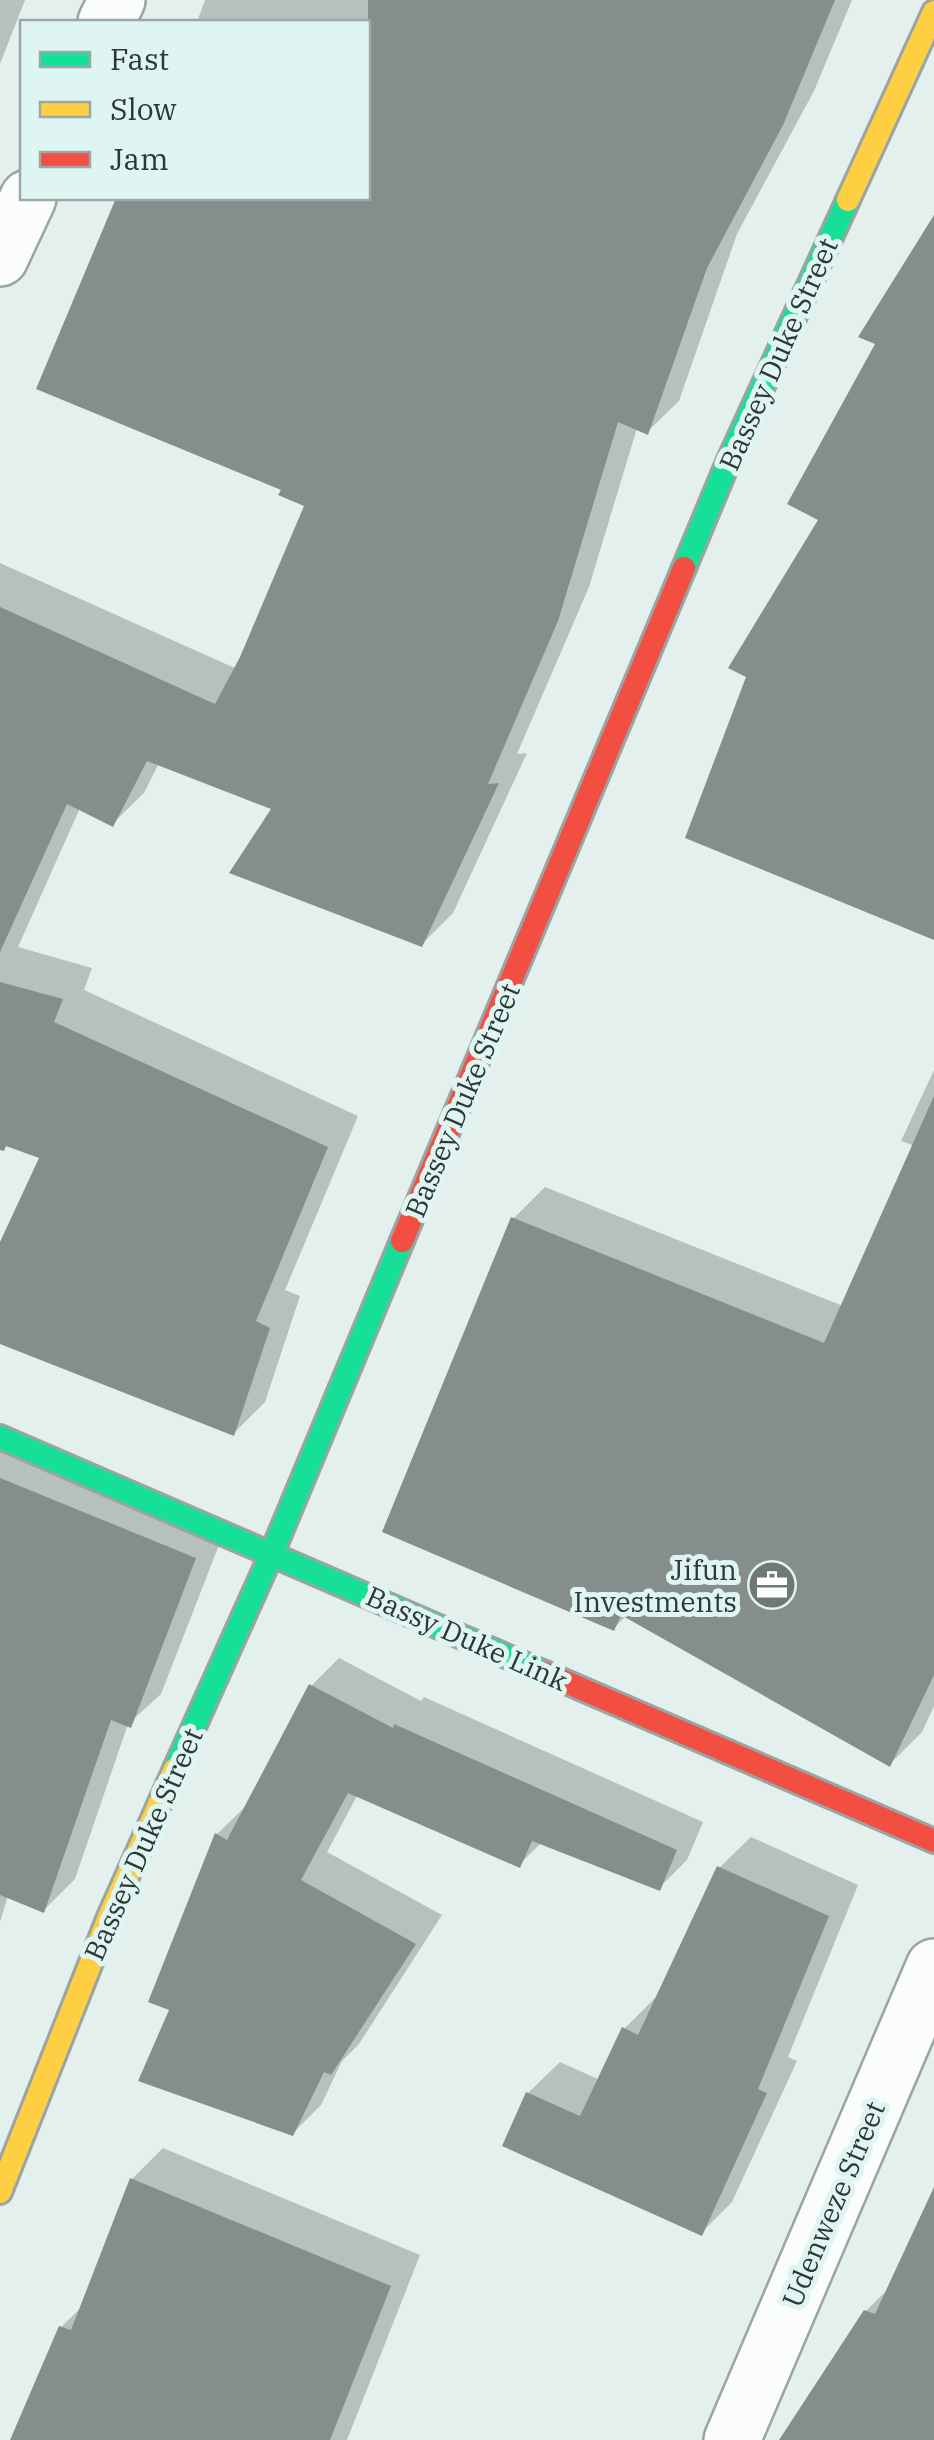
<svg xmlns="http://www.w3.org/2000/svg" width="934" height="2440" font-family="'IBM Plex Serif',serif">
<rect width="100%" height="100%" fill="#e4f0ee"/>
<!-- shadow -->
<path fill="#0003" d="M0,0H25L0,64Z
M205,0H852L814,91L737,234L679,401L647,432L637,428L589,587L517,754L527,753L453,913L422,944L274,808L159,763L144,793L112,824L80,808L18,947L92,968L84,990L358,1116L285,1290L300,1296L265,1402L234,1433L0,1341V1248L43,1157L0,1141V563L237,669L307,505L284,489L113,211L120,198H368V22H197Z
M934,1070V1706L922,1732L890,1764L626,1616L614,1628L513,1219L545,1187L843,1306L915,1146L901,1141Z
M0,1435L226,1527L161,1694L128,1724L75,1879L44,1910L8,1896L0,1922Z
M339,1658L421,1701L424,1697L703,1822L687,1860L659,1888L542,1842L519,1865L358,1794L327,1852L442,1915L359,2044L342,2061L321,2105L293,2133L172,2009L217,1834L245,1807L311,1686Z
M751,1837L858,1885L788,2057L797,2061L732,2202L701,2233L528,2093L560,2062L600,2080L624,2029L655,1998L658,1999L719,1868Z
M163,2148L420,2255L347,2440H13L61,2327L84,2305L132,2179Z
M934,2193V2440H782L866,2311L891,2286Z"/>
<!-- building -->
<path fill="#858e8c" d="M368,0H835L783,125L707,268L648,435L618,422L558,621L488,784L499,783L422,947L229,873L271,809L147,761L113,827L67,804L0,952V607L215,704L240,657L304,506L278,495L281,490L36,389L116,198H368Z
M934,215V940L685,838L746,677L728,668L818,520L787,504L875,344L858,337Z
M0,982L63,999L54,1022L328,1147L256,1321L270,1328L234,1436L0,1344V1242L39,1158L6,1146L4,1151L0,1150Z
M934,1096V1675L890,1767L621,1615L614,1631L382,1532L511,1217L824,1343Z
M0,1478L196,1558L131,1728L111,1720L44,1913L0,1895Z
M309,1684L393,1728L394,1724L677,1850L660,1891L532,1841L520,1868L348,1793L301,1880L416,1944L331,2075L324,2072L293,2136L138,2081L169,2010L148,2002L215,1833L227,1840Z
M717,1866L829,1916L758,2089L767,2093L702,2236L502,2146L526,2092L580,2116L622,2027L638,2035Z
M130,2178L391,2286L330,2440H10L59,2326L71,2330Z
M934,2187V2440H779L864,2310L875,2314Z"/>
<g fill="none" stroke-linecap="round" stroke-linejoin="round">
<!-- street casing -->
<g stroke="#9aa4a2" stroke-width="60">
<path id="street" d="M106,22L117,0
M0,258L28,198
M732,2440L934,1967"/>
</g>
<!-- fast casing -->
<g stroke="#9aa4a2" stroke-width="28">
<path id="fast" d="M684,568L729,460L848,200
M0,1437L545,1673
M175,1769L272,1553L402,1241"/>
</g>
<!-- slow casing -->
<g stroke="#9aa4a2" stroke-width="28">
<path id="slow" d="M848,200L934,12
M0,2192L109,1917L175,1769"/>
</g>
<!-- jam casing -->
<g stroke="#9aa4a2" stroke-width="28">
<path id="jam" d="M402,1241L684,568
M545,1673L934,1841"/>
</g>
<!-- street -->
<use href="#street" stroke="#fbfdfc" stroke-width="55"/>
<!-- fast -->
<use href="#fast" stroke="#16e098" stroke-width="22"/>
<!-- slow -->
<use href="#slow" stroke="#ffcf43" stroke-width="22"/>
<!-- jam -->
<use href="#jam" stroke="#f24e42" stroke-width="22"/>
</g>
<!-- icons -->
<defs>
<g id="office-disc" transform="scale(2.5)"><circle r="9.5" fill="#6e7876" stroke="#dff5f1"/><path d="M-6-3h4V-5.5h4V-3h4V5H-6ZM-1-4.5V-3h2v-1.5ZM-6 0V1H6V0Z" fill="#fff"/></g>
</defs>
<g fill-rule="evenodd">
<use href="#office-disc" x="772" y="1585"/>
</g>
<g text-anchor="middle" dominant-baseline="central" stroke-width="10" stroke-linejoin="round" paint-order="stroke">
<!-- street labels -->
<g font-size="28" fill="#2e3735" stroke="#dff5f1">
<text transform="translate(778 354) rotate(-66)">Bassey Duke Street</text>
<text transform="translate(462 1100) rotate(-67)">Bassey Duke Street</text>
<text transform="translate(467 1638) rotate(24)">Bassy Duke Link</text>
<text transform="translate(143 1844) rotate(-66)">Bassey Duke Street</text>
<text transform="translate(833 2204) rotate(-67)">Udenweze Street</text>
</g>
<!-- poi labels -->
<g font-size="28" fill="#2e3735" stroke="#dff5f1" text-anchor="end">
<text x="737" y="1569">Jifun<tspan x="737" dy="32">Investments</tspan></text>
</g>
</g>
<!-- legend -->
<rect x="20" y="20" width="350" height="180" fill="#dff5f1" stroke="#98a9a6" stroke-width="2.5"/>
<rect x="40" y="52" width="50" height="15" fill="#16e098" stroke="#98a9a6" stroke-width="2.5"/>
<text x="110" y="70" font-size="30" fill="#2e3735">Fast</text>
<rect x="40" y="102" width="50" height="15" fill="#ffcf43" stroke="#98a9a6" stroke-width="2.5"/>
<text x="110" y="120" font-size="30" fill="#2e3735">Slow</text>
<rect x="40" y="152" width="50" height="15" fill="#f24e42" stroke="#98a9a6" stroke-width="2.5"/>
<text x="110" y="170" font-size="30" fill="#2e3735">Jam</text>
</svg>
